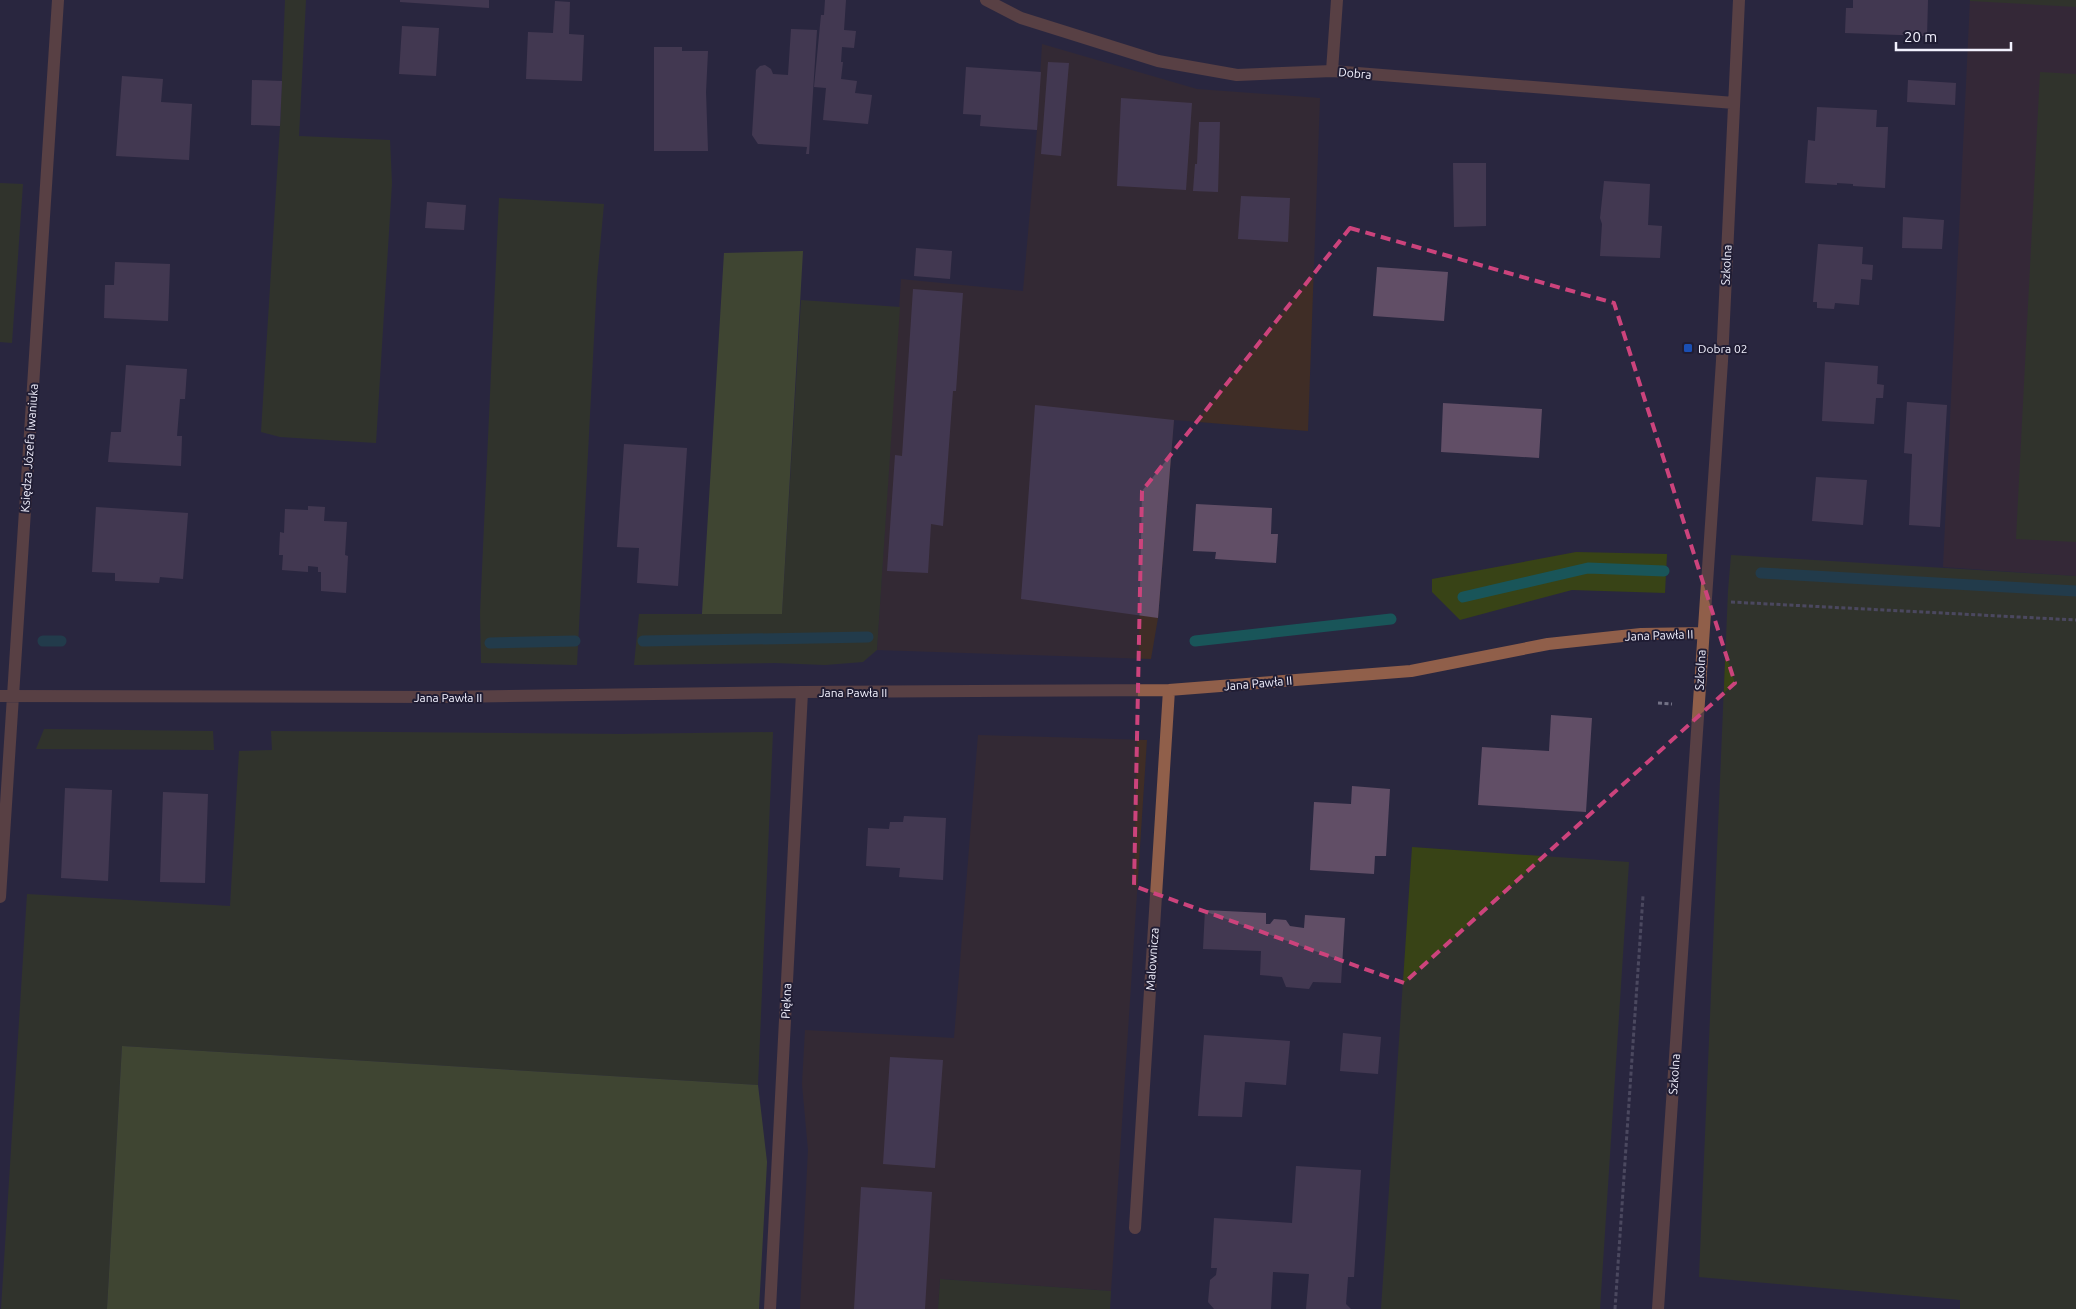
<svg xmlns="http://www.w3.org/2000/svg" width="2076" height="1309" font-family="Ubuntu,sans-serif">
<rect width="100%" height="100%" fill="#29273f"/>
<!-- industrial -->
<path fill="#3f2d26" d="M1042,44L1197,89L1320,98L1308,431L1174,420L1158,618L1151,659L877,650L901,279L1023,291L1037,130Z
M978,735L1147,740L1111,1291L940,1279L938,1309H800L808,1150L802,1084L805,1030L954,1038Z"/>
<!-- education -->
<path fill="#402c2e" d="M1970,0H2076V576L1943,567Z"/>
<!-- green -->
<path fill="#384316" d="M285,0H306L299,136L390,140L392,183L376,443L280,437L261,432L280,126Z
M2076,0V7L1970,1V0Z
M2040,72L2076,74V542L2016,539Z
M0,183L23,184L12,343L0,342Z
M499,198L604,204L597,280L577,665L481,663L480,613Z
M801,300L900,307L877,650L863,662L825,665L775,663L634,665L639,614H782Z
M1576,552L1667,554L1665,593L1572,590L1460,620L1432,592V579Z
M1731,555L2076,576V1309H1960V1300L1699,1277L1728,591Z
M44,729L213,731L214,750L36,749Z
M271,731L622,734L773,732L758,1085L122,1046L107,1309H1L27,894L230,906L239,751L272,750Z
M1412,847L1629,862L1600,1309H1381Z
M940,1279L1111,1291L1110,1309H938Z"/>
<!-- forest -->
<path fill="#5a6c23" d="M803,251L782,614H702L724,253Z
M122,1046L758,1085L767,1162L759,1309H107Z"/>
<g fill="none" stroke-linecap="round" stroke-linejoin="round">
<!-- stream -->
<path stroke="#195559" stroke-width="11" d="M1761,573L2076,591
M1463,597L1588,568L1664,571
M43,641H61
M643,641L868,637
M1195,641L1391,619
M490,643L575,641"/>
</g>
<!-- building -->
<path fill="#614e66" d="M400,0H489V8L400,2Z
M825,0H846L844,30L856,31L854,48L842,47L841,62H843L841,79L857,81L855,93L872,95L868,124L823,120L826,88L814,87L821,15H824Z
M1853,0H1928L1927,36L1845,33L1846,8H1853Z
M555,1L570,2L569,34L584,35L582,81L526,79L528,32L553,33Z
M402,26L439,28L436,76L399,74Z
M791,29L817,30L809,154H806L807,147L758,144L752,135L756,70L760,66L765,65L771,69L773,74L788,75Z
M654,47H682V51H708L706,92L708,151H654Z
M1048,62L1069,63L1061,156L1041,154Z
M966,67L1041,72L1037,130L980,126L981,115L963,114Z
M122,76L163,79L161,102L192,104L189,160L116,156Z
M252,80L282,81L280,126L251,125Z
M1908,80L1956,83L1955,105L1907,102Z
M1121,98L1192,103L1186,190L1117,186Z
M1817,107L1877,110L1876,127H1888L1885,188L1853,186V184L1837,183V185L1805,183L1808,140L1815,141Z
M1199,122H1220L1218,192L1193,191L1195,164H1197Z
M1453,163H1486V226L1454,227Z
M1604,181L1650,184L1648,225L1662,226L1660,258L1600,256L1602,224L1600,218Z
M1241,196L1290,198L1288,242L1238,239Z
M427,202L466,205L464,230L425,228Z
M1903,217L1944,220L1942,249L1902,248Z
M1818,244L1863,247L1862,264L1873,265L1872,280L1861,279L1859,305L1835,303L1834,309L1817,308V302H1813Z
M916,248L952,251L950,279L914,276Z
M115,262L170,264L168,321L104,318L105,285H114Z
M1377,267L1448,272L1444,321L1373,316Z
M913,289L963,293L956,391H953L943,526L931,524L928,573L887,571L895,455L902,456Z
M1825,362L1878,366L1877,384L1884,385L1883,398H1876L1874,424L1822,421Z
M126,365L187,369L185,399H180L177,436H182L181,466L108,462L111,432H121Z
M1907,402L1947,405L1940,527L1909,525L1912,454L1904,453Z
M1443,403L1542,409L1539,458L1441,452Z
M1035,405L1174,420L1158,618L1021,599Z
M624,444L687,448L678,586L637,583L639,548L617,547Z
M1816,477L1867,480L1863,525L1812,521Z
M1196,504L1272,508L1271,534H1278L1276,563L1215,559L1216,552L1193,551Z
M308,506L325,507L324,521L347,522L345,555L348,556L346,593L321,591V572H318V567L308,566V572L282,570L283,555H279L280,532L284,533L285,509L308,510Z
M96,507L188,513L183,579L160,577L159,583L115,581V573L92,572Z
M1551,715L1592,718L1586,812L1478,805L1482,747L1549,751Z
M1352,786L1390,789L1386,856H1375L1374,874L1310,870L1314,802L1351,804Z
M65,788L112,790L108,881L61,878Z
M163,792L208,794L205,883L160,882Z
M904,816L946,818L943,880L899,877L900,868L866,866L868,828L889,829L890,822H903Z
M1205,910L1266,913V924H1270L1274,919L1286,920L1290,926L1304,928L1305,915L1345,918L1341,983L1313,982L1309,989L1286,987L1282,977L1260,975L1261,951L1203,949Z
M1343,1033L1381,1037L1378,1074L1340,1071Z
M1204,1035L1290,1041L1286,1085L1245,1082L1242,1117L1198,1116Z
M890,1057L943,1060L935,1168L883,1164Z
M1296,1166L1361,1170L1354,1277H1348L1346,1304L1351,1309H1306L1309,1274L1273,1272L1271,1309H1214L1208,1302L1210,1280L1216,1275L1217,1268H1211L1214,1218L1292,1223Z
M861,1187L932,1192L925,1309H854Z"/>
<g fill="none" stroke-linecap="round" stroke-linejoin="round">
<!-- path -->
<path stroke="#737286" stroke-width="3" stroke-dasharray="4 2.5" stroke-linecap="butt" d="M1731,602L2076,620
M1658,703L1672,704
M1615,1309L1643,896"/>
<!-- street -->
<path stroke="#905f4a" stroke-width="12" d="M986,0L1021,18L1158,61L1237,75L1332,71L1734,103
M1332,71L1337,0
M0,696L445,697L802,692L1169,690L1411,671L1548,644L1641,634L1703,633
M0,897L58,0
M1135,1228L1169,690
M770,1309L802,692
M1658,1309L1722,361L1739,0"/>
</g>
<!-- marked area -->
<path d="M0 0H2076V1309H0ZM1350,228L1614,303L1735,683L1404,983L1134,886L1142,491Z" fill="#29273f" fill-opacity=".55" fill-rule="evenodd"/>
<path fill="none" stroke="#cc437c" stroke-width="4" stroke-dasharray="10 6" stroke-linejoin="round" d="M1350,228L1614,303L1735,683L1404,983L1134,886L1142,491Z"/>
<!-- markers -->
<rect fill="#1a4fb4" stroke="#201d34" stroke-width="2" x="1683" y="343" width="10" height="10" rx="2.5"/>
<g text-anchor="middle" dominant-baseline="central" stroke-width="4" stroke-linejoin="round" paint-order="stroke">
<!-- street labels -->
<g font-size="12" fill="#f2f1fe" stroke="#201d34">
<text transform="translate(1355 73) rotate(5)">Dobra</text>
<text transform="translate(1726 265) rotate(-87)">Szkolna</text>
<text transform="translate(29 448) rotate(-86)">Księdza Józefa Iwaniuka</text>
<text transform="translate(1659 635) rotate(-2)">Jana Pawła II</text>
<text transform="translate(1700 670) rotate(-87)">Szkolna</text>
<text transform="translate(1258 683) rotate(-5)">Jana Pawła II</text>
<text x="853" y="692">Jana Pawła II</text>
<text x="448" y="697">Jana Pawła II</text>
<text transform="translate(1152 959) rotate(-86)">Malownicza</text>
<text transform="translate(786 1001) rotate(-87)">Piękna</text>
<text transform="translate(1674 1074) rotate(-86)">Szkolna</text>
</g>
<!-- poi labels -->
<g font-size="12" fill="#f2f1fe" stroke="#201d34" text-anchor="start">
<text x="1698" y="348">Dobra 02</text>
</g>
</g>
<!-- scale -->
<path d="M1896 42v8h115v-8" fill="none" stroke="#f2f1fe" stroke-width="2.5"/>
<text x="1904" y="42" font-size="15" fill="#f2f1fe" stroke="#201d34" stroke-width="4" paint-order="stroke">20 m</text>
</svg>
